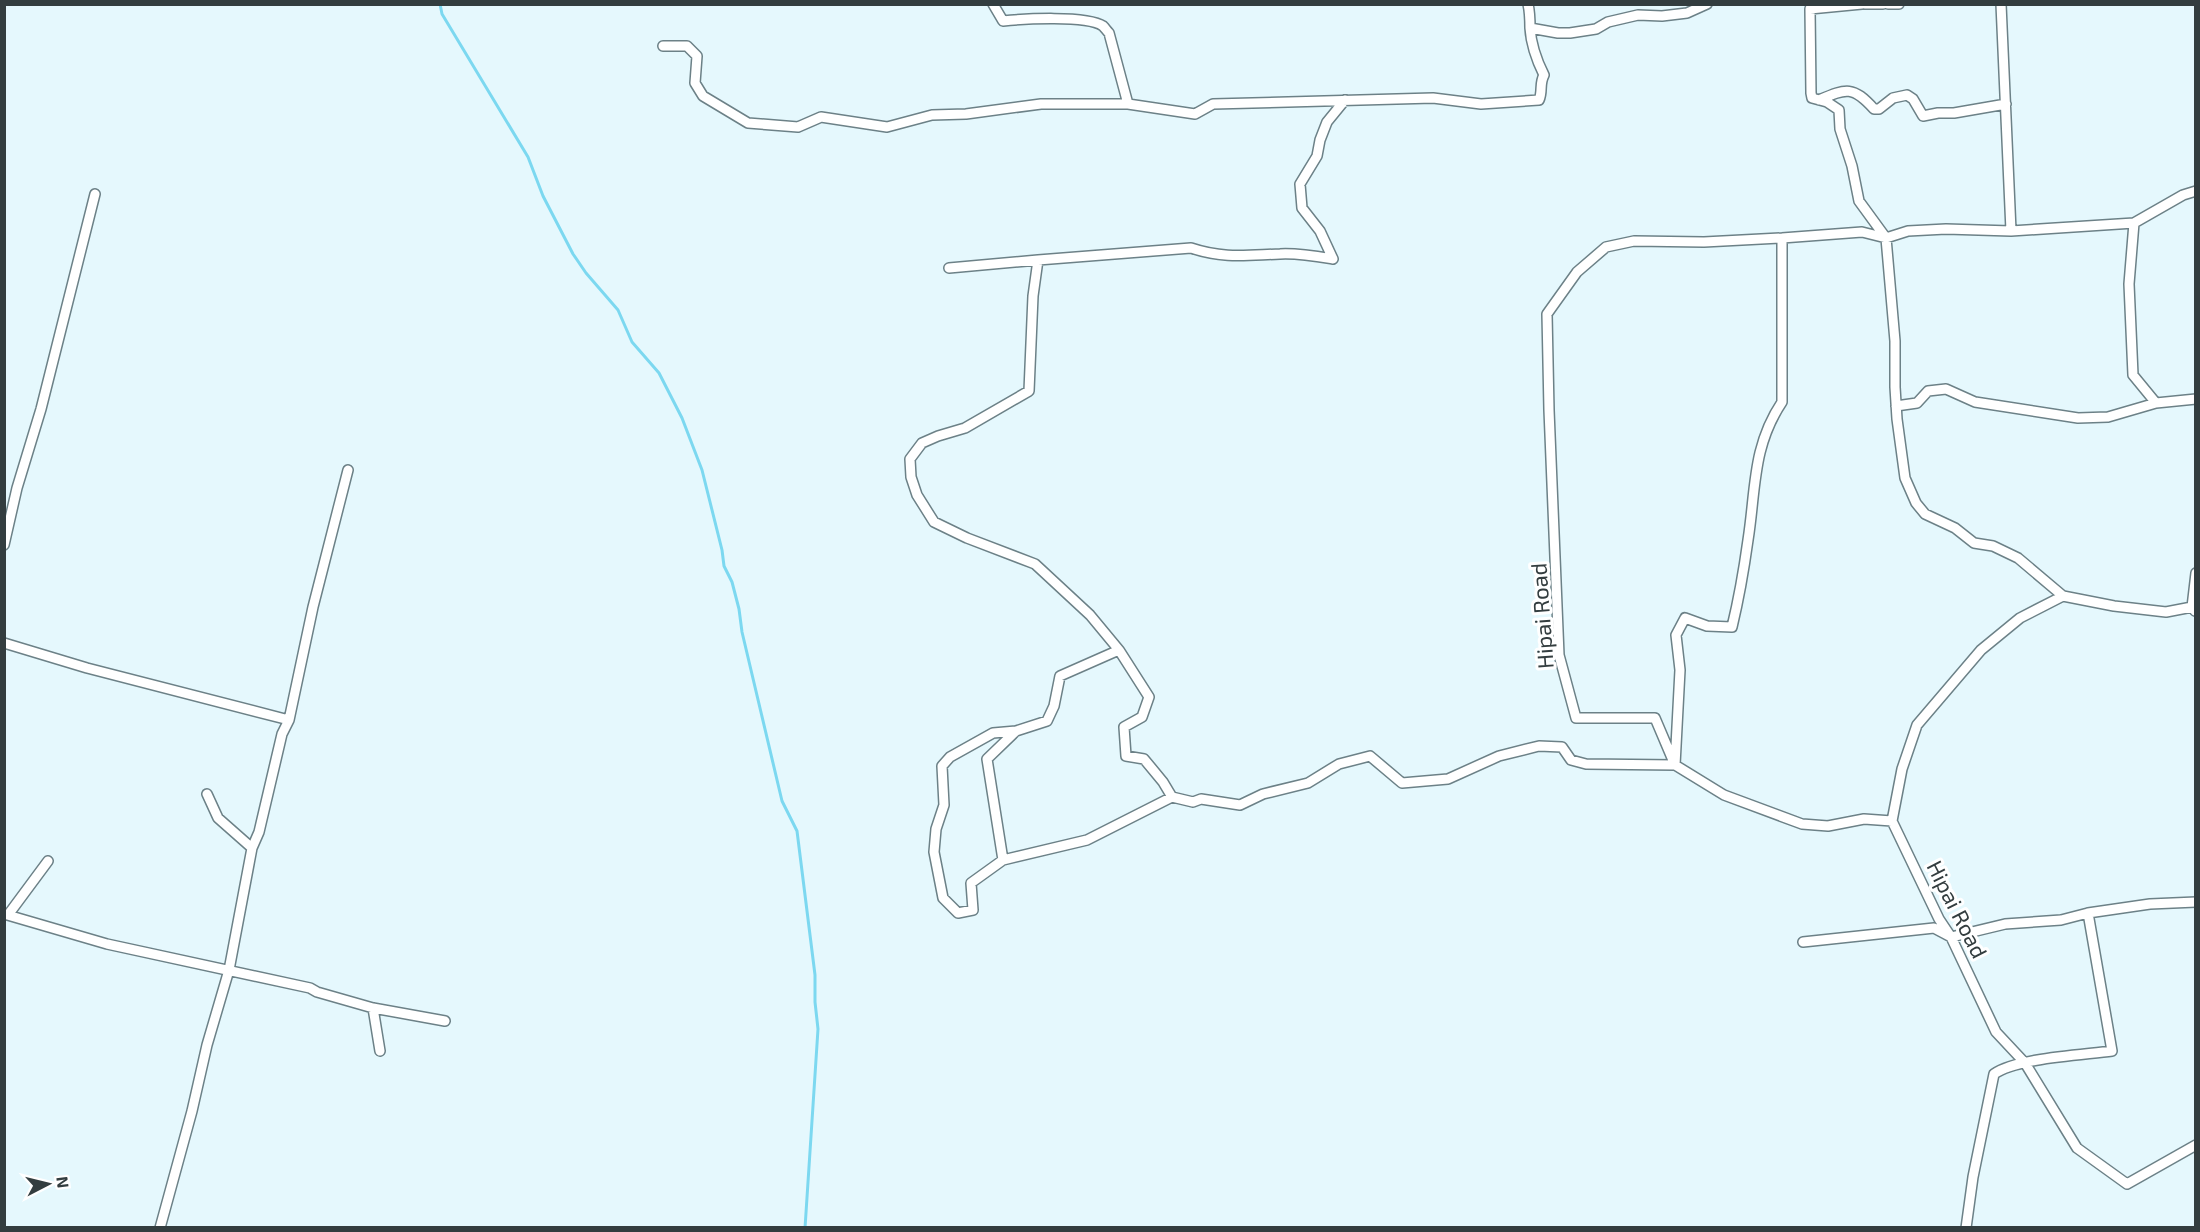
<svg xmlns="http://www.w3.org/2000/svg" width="2200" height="1232" font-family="'Exo 2',sans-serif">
<rect width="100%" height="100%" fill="#e5f8fd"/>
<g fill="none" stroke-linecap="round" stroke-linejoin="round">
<!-- stream -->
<path stroke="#7cd8f0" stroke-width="3" d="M440,4L442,14L528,157L543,196L573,254L586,273L618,310L632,342L659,373L682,418L702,470L722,550L724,566L732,582L739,609L742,632L782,801L797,831L815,975V1002L818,1029L805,1228"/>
<!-- minor casing -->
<g stroke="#6c8187" stroke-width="12">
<path id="minor" d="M993,4L1003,21C1022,19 1087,15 1103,26C1105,28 1107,31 1109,33L1128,104
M1862,4L1810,9L1811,93L1812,98L1827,102L1839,110L1840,129L1852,166L1859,201L1886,238L1895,341V387L1897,419L1905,478L1916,503L1925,514L1955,528L1974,543L1993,546L2018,558L2063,596
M1865,4H1883
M1888,4H1899
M2001,4L2011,231
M1530,28L1558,33H1570L1596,29L1608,22L1638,15L1662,16L1687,13L1707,4
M663,46H687L697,56L695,83L703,96L748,123L798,127L821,117L887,127L932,115L966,114L1041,104H1128L1195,114L1213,104L1433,98L1481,104L1539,100C1543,91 1539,84 1544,75C1537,61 1531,44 1530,28C1530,20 1530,13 1528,4
M1345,100L1327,122L1320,140L1317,156L1300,184L1302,208L1320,231L1333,259C1315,256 1298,253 1280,254C1247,255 1224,259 1191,248L1038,260L1033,296L1029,391L965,428L938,436L922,443L910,459L911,477L917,495L934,522L967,538L1035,564L1090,615L1119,650L1149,697L1142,717L1124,727L1126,756L1144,759L1163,782L1172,797L1193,802L1201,799L1240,805L1263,794L1308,783L1339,764L1370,756L1402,783L1448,779L1499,756L1539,746L1562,747L1571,760L1586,764L1675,765L1680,670L1676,635L1685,618L1707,626L1732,627C1739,598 1744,569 1748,540C1756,489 1752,447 1782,402V238
M1819,100C1847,88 1853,86 1874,109H1879L1893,98L1907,95L1913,99L1923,116L1938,113H1954L2006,104
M2196,191L2183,195L2134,223L2011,231L1946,229L1908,231L1886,238L1862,232L1782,238L1704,242L1634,241L1606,247L1577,272L1547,314L1549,410L1559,655L1576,718H1655L1675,765L1724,795L1802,824L1828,826L1864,819L1892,821L1939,919L1951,937L1996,1032L2025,1063L2077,1148L2127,1184L2196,1145
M2134,223L2129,284L2133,375L2156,403
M949,268L1038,260
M1896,406L1917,403L1928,391L1946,389L1975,402L2078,418L2108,417L2156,403L2196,399
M4,545L17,488L41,409L95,194
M2195,611L2192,607L2196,573
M4,643L87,668L289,720
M1016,731L987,759L1003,860L971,883L973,910L958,913L943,898L934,852L936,829L944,805L942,766L950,757L993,733L1016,731L1047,721L1054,706L1060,676L1119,650
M207,794L218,818L252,848
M1892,821L1902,769L1917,725L1981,650L2020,618L2063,596L2114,606L2166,612L2192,607
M1003,860L1087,840L1172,797
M4,914L107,944L310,988L317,992L373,1008L445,1021
M8,915L48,861
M1803,942L1934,928L1951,937L2005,924L2061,920L2088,913L2150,904L2196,902
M373,1008L380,1051
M160,1228L192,1111L207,1045L229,970L252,848L259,832L282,734L289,720L313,607L348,470
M1966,1228L1973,1177L1994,1074C2017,1058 2082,1055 2112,1051L2088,913"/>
</g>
<!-- minor -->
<use href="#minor" stroke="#fff" stroke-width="9"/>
</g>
<g text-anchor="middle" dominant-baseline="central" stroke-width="6" stroke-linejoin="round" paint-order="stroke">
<!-- street labels -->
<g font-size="22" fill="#333d3f" stroke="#fff">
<text transform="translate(1541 616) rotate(-94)">Hipai Road</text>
<text transform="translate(1958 909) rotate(63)">Hipai Road</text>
</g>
</g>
<!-- border -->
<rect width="2200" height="1232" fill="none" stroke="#333d3f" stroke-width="12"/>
<!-- north arrow -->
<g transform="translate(48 1184) rotate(83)" stroke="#ffffff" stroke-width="4.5" paint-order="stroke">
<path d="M0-4.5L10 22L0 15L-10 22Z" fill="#333d3f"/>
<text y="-9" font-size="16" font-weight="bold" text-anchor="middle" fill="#333d3f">N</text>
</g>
</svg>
